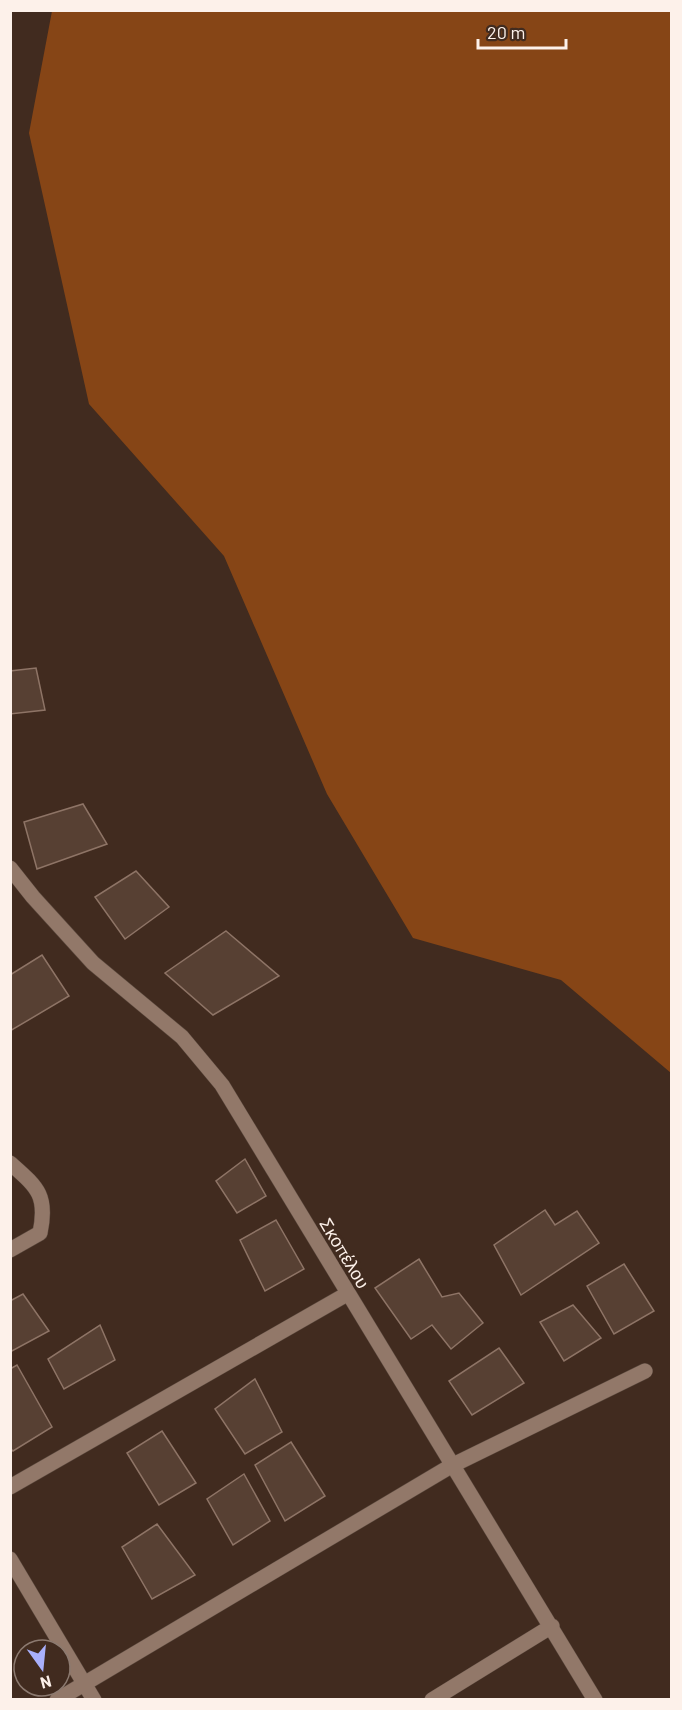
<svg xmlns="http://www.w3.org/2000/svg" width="682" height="1710" font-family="Barlow,sans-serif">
<rect width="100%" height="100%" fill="#412b1f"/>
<!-- forest -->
<path fill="#864516" d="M52,11H671V1073L561,980L413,938L327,794L224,556L89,404L29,133Z"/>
<!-- building -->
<path fill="#574033" stroke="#8e7466" stroke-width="1.5" d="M36,668L45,710L10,714V671Z
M83,804L107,844L37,869L24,822Z
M136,871L169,907L125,939L95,897Z
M226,931L279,976L213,1015L165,973Z
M42,955L69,996L10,1031V975Z
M245,1159L266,1196L237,1213L216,1181Z
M545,1210L555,1225L577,1211L599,1243L521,1295L494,1245Z
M276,1220L304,1269L265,1291L240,1240Z
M419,1259L442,1297L459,1293L483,1323L451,1349L432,1325L411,1339L375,1288Z
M624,1264L654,1311L614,1334L587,1286Z
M23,1294L49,1331L10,1352V1301Z
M573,1305L601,1338L564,1361L540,1322Z
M100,1325L115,1360L64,1389L48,1359Z
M499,1348L524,1383L472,1415L449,1381Z
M17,1365L52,1427L13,1451L10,1448V1369Z
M255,1379L282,1432L245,1454L215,1409Z
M162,1431L196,1483L159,1505L127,1453Z
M291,1442L325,1496L285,1521L255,1465Z
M244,1474L270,1521L233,1545L207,1499Z
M157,1524L195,1575L152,1599L122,1547Z"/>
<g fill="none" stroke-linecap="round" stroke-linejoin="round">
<!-- street casing -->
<g stroke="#5a483d" stroke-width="16">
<path id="street" d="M10,868L33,897L93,963L182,1037L222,1085L595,1700
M10,1163C37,1187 48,1195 40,1233L10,1250
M10,1487L347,1294
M10,1559L94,1700
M57,1700L451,1466L645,1371
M432,1700L552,1626"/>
</g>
<!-- street -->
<use href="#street" stroke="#927869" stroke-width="15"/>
</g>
<g text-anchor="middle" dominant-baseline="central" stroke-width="6" stroke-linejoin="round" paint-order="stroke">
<!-- street labels -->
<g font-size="18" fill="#fdf1ea" stroke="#412b1f">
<text transform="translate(345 1253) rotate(59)">Σκοπέλου</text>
</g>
</g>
<!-- border -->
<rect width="682" height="1710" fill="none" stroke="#fdf1ea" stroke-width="24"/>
<!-- north arrow -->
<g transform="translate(42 1668) rotate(165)"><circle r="28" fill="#412b1f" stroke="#8c7a70" stroke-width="1.5"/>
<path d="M0-4.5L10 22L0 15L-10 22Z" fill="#a9b0fc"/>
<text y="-9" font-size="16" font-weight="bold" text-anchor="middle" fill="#fdf1ea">N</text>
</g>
<!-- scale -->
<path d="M478 39v9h88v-9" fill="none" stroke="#fdf1ea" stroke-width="3"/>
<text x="487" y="39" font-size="18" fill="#fdf1ea" stroke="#412b1f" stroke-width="4.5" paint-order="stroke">20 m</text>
</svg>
